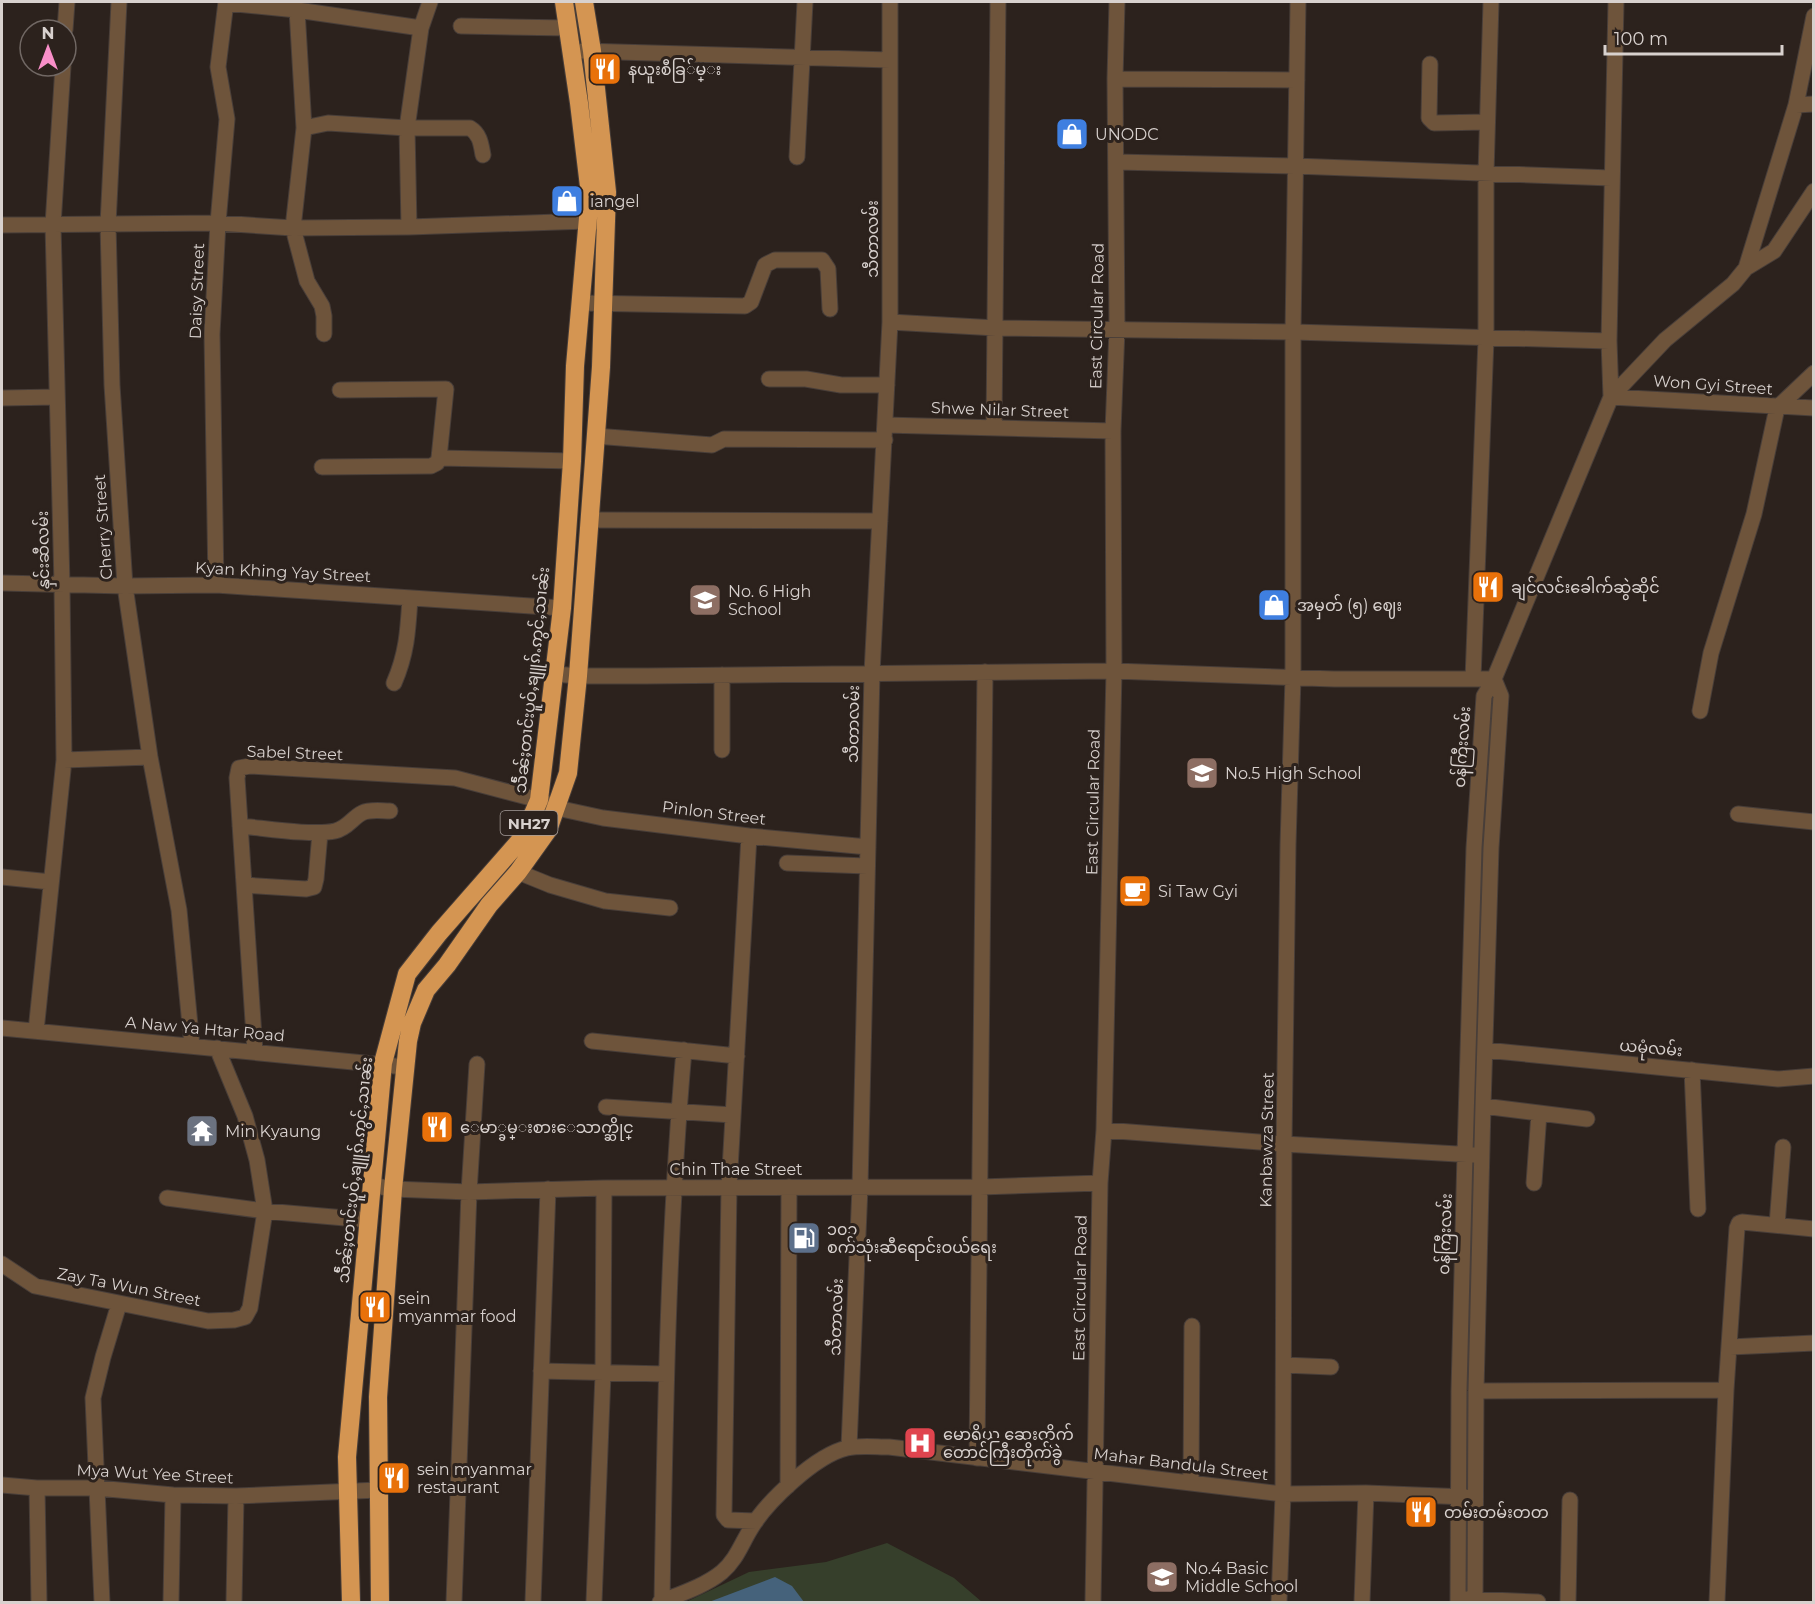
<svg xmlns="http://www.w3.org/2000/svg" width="1815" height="1604" font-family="Montserrat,'Noto Sans Myanmar',sans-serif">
<rect width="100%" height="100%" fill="#2c221d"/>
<!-- green -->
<path fill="#363f2b" d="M887,1543L954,1578L982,1602H686L749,1572L826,1562Z"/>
<!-- water -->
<path fill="#45627b" d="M775,1577L792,1586L804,1602H709Z"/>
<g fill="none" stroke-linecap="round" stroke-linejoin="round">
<!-- minor casing -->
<g stroke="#483e39" stroke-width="17">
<path id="minor" d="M119,2L108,224L112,385L125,586L150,757L179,910L192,1046
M226,3L297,10L421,28
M297,10L304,128L293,228L307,281L322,306L324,316V334
M461,26L568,28
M65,30L67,2
M583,51L890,60
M1430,64L1429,118L1434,123L1487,122
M1115,79L1297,80
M1796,105L1814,104
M304,128L328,123L407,128H470C480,134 481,144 483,155
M797,157L805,2
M1116,162L1295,166L1611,178
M2,225L218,223L293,228L409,227L587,221L597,222
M409,227L407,128L421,28L430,2
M1746,268L1774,251L1814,191
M580,303L745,306L751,302L765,265L775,260H822L828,269L830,309
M890,322L996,328L1293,332L1609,341
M769,379H806L841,385H887
M340,390L446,389L439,458L572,461
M1611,397L1609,341L1616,2
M1611,397L1814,408
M2,398L57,397
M885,425L1113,431
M994,428L998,2
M595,436L712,445L724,439L885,440
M322,467L431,466L437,463L439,458
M589,520L880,521
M2,583L125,586L216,585L562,608
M216,585L212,334L218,223L227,119L218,67L226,2
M555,674L578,676H647L1114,671L1334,679H1494
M1473,679L1486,339V174L1491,2
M394,683C407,653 408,630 410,598
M1700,711L1711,653L1754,514L1777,408L1814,373
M722,750V675
M64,760L150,757
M1738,814L1814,822
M240,826C264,828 313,836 335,831C348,828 352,818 362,813C370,809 381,811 390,811
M749,836L729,1187L724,1515L728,1520L756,1521
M787,863L867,866
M518,872L550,885L605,901L670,908
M2,877L51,882
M244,885L306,889L314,887L316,879L320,833
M2,1028L405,1067
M36,1031L64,760L62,585L53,225L63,66
M592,1041L737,1056
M1485,1050L1778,1079L1814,1076
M255,1052L237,778L239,768L250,766L455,778L539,800L557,808L603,818L749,836L868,847
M1692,1070L1698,1209
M1483,1106L1587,1119
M606,1107L733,1115
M1104,1130L1284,1144L1475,1155
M1534,1183L1539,1113
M371,1185L393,1189L469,1192L604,1188L980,1187L1100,1183
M167,1198L265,1211L368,1220
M1777,1225L1783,1147
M2,1264L35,1286L208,1321L234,1320L245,1317L250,1308L265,1211L257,1160L245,1116L217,1048
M1730,1347L1814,1343
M1284,1365L1331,1367
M541,1371L666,1374
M1476,1391L1726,1390
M849,1447L860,1187L872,673L890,322V2
M977,1458L985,672
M1191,1483L1192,1326
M2,1485L37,1488H97L173,1495L236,1496L379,1490
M788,1486L789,1187
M37,1488L39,1602
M1467,1599L1538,1602
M102,1602L93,1398L103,1357L119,1304
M171,1602L173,1495
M234,1602L236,1496
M454,1602L469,1192L477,1064
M533,1602L548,1189
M594,1602L603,1374L604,1188
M660,1602C680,1594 705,1586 722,1572C736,1560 741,1545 750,1530C766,1502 816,1455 847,1448C860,1445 876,1447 889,1447L1283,1494L1366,1493L1466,1497
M662,1602C665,1418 668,1233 684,1050
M1093,1602L1100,1183L1104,1130L1114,671L1113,431L1117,329L1115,79L1117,2
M1279,1602L1283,1494L1284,1144L1288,845L1293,677V332L1298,2
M1362,1602L1366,1493
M1458,1602L1459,1391L1465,1154L1474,848L1484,696L1494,679L1611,397L1665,340L1733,284L1746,268L1796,105L1814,16
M1475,1602L1476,1391L1483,1106L1491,848L1501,696L1494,679
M1568,1602L1570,1500
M1717,1602L1726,1390L1737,1228L1739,1223L1742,1222L1814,1229"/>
</g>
<!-- highway casing -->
<g stroke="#483e39" stroke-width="20">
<path id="highway" d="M351,1602L347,1457L383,1063L407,974L439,933L523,837L539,800L562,608L572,461L575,366L590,195L579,103L564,2
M380,1602L378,1397L393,1189L408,1041L412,1023L426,990L447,965L489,905L518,872L548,830L568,773L578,676L601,367L607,192L592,51L584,2"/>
</g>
<!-- minor -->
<use href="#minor" stroke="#6e543b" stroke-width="15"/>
<!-- highway -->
<use href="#highway" stroke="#d49552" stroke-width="18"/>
</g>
<!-- icons -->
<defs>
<g id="restaurant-square" transform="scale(1.725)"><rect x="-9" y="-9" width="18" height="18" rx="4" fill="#e8710a" stroke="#2c221d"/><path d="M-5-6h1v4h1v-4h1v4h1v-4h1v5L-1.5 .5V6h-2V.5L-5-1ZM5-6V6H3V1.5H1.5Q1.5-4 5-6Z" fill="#fff"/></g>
<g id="shop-square" transform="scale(1.725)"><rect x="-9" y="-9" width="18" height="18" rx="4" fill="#3f7fe0" stroke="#2c221d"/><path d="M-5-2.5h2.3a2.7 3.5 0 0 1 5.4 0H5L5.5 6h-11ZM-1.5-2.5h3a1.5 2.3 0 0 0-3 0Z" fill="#fff"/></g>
<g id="school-square" transform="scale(1.725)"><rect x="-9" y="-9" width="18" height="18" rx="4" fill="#8d6e63" stroke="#2c221d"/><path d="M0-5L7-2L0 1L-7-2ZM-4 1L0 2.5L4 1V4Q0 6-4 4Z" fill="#fff"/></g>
<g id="cafe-square" transform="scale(1.725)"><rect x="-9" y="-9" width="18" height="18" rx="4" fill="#e8710a" stroke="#2c221d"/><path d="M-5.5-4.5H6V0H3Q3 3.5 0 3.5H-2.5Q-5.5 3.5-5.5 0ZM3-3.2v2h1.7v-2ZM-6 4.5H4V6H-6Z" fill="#fff"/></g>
<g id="temple-square" transform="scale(1.725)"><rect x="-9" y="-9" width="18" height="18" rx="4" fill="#6b7280" stroke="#2c221d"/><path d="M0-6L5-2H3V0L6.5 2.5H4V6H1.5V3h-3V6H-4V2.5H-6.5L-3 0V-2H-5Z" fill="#fff"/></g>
<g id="fuel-square" transform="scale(1.725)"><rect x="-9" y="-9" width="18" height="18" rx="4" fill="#5c6f8a" stroke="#2c221d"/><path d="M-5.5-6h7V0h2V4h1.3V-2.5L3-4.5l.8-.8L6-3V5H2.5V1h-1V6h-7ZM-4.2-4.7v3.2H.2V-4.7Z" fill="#fff"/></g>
<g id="hospital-square" transform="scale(1.725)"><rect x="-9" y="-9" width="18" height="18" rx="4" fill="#e0444e" stroke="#2c221d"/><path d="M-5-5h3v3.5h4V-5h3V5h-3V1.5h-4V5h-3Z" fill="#fff"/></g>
</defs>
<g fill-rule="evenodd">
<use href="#restaurant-square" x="605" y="69"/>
<use href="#shop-square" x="1072" y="134"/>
<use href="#shop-square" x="567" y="201"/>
<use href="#restaurant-square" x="1488" y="587"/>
<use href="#school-square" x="705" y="600"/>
<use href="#shop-square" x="1274" y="605"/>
<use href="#school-square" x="1202" y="773"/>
<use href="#cafe-square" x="1135" y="891"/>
<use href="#restaurant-square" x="437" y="1127"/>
<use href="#temple-square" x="202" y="1131"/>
<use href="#fuel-square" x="804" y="1238"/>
<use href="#restaurant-square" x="375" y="1307"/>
<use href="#hospital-square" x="920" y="1443"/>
<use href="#restaurant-square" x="394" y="1478"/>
<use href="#restaurant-square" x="1421" y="1512"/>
<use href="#school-square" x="1162" y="1577"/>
</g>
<g text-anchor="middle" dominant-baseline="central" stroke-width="6" stroke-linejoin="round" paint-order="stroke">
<!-- shield labels -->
<rect fill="#2c221d" stroke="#a49c99" stroke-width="1.5" x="500.5" y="811" width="57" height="24" rx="4.5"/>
<g font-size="15" font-weight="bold" fill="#d8d1ce">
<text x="529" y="823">NH27</text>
</g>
<!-- poi labels -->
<g font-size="16" fill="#d8d1ce" stroke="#2c221d" text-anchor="start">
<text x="628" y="69">နယူးစီခြ်မ္း</text>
<text x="1095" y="134">UNODC</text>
<text x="590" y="201">iangel</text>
<text x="1511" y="587">ချင်လင်းခေါက်ဆွဲဆိုင်</text>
<text x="728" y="591">No. 6 High<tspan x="728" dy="18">School</tspan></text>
<text x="1297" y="605">အမှတ် (၅) ဈေး</text>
<text x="1225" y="773">No.5 High School</text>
<text x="1158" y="891">Si Taw Gyi</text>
<text x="460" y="1127">ေမာ္ခမ္းစားေသာက္ဆိုင္</text>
<text x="225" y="1131">Min Kyaung</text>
<text x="827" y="1229">၁၀၃<tspan x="827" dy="18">စက်သုံးဆီရောင်းဝယ်ရေး</tspan></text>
<text x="398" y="1298">sein<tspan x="398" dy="18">myanmar food</tspan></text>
<text x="943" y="1434">မောရိယ ဆေးတိုက်<tspan x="943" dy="18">တောင်ကြီးတိုက်ခွဲ</tspan></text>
<text x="417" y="1469">sein myanmar<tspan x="417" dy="18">restaurant</tspan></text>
<text x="1444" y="1512">တမ်းတမ်းတတ</text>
<text x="1185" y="1568">No.4 Basic<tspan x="1185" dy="18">Middle School</tspan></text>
</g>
<!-- street labels -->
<g font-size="16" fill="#d8d1ce" stroke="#2c221d">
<text transform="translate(872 239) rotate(-90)">သီတာလမ်း</text>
<text transform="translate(197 291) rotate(-88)">Daisy Street</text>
<text transform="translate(1097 316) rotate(-89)">East Circular Road</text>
<text transform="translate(1713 385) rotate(4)">Won Gyi Street</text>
<text transform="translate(1000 410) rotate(2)">Shwe Nilar Street</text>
<text transform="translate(103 527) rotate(-94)">Cherry Street</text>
<text transform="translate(43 550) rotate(-91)">နှင်းဆီလမ်း</text>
<text transform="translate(283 572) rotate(3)">Kyan Khing Yay Street</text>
<text transform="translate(532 680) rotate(-84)">သဵႅၼ်ႈတၢင်းပူဝ်ႇၶျူၵ်ႉဢွင်ႇသၢၼ်း</text>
<text transform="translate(853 724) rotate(-89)">သီတာလမ်း</text>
<text transform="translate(1462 747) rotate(-86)">ဝန်ကြီးလမ်း</text>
<text transform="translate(295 753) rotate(2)">Sabel Street</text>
<text transform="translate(1093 802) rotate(-89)">East Circular Road</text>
<text transform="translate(714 813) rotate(7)">Pinlon Street</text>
<text transform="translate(205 1029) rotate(5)">A Naw Ya Htar Road</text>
<text transform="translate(1651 1048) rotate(5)">ယမုံလမ်း</text>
<text transform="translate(1267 1140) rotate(-89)">Kanbawza Street</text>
<text x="736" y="1169">Chin Thae Street</text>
<text transform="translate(355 1170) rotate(-84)">သဵႅၼ်ႈတၢင်းပူဝ်ႇၶျူၵ်ႉဢွင်ႇသၢၼ်း</text>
<text transform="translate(1445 1234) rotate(-88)">ဝန်ကြီးလမ်း</text>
<text transform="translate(129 1287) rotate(11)">Zay Ta Wun Street</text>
<text transform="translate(1080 1288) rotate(-89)">East Circular Road</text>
<text transform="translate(836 1317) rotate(-88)">သီတာလမ်း</text>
<text transform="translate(1181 1464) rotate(7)">Mahar Bandula Street</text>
<text transform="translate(155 1474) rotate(3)">Mya Wut Yee Street</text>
</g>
</g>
<!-- border -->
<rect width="1815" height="1604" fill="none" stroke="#d8d1ce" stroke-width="6"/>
<!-- north arrow -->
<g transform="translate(48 48)"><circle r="28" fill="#2c221d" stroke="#716864" stroke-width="1.5"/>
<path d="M0-4.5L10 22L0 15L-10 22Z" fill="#f98fc9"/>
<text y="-9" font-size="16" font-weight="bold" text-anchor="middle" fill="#d8d1ce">N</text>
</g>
<!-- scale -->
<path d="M1605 45v9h177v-9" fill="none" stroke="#d8d1ce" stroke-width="3"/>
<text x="1614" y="45" font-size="18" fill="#d8d1ce" stroke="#2c221d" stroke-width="4.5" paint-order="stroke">100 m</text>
</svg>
